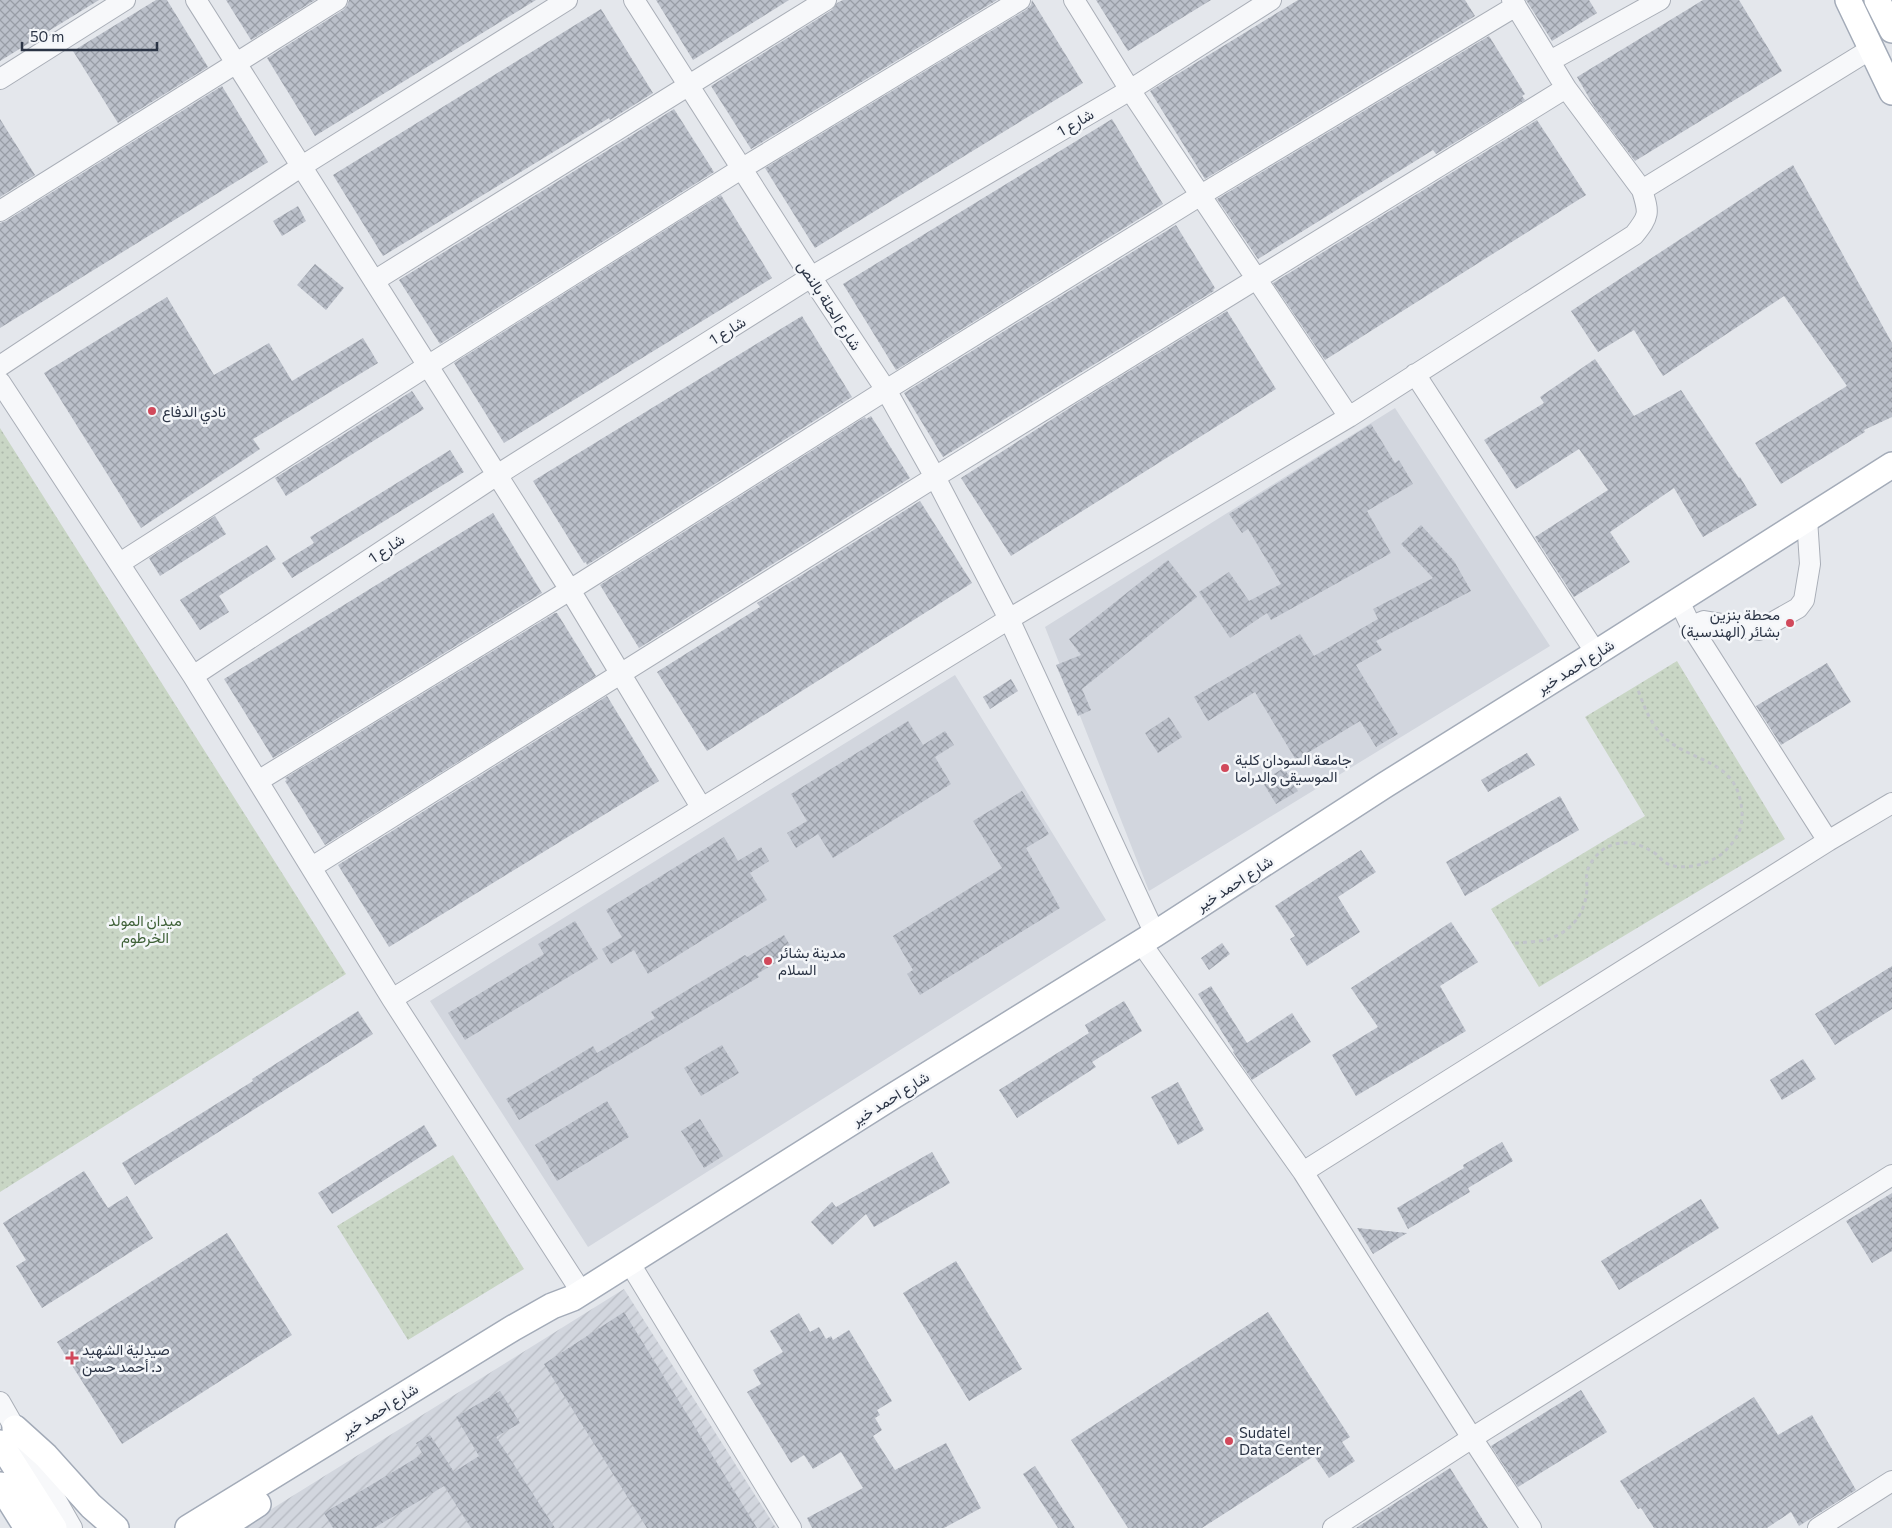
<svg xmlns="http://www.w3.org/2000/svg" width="1892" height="1528" font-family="Commissioner,Vazirmatn,sans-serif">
<defs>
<pattern id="industrial-furrows" width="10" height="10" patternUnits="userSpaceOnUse" patternTransform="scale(1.25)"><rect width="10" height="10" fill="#d2d6de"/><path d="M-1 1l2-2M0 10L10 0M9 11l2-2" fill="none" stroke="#b4b8c0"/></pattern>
<pattern id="green-dots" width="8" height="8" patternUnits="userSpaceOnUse" patternTransform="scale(1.25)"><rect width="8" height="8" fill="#c9d6c5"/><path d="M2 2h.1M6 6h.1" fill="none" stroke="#adb8ab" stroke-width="1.8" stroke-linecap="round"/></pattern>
<pattern id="building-cross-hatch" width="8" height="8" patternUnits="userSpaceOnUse" patternTransform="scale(1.25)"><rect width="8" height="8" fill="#bbc0ca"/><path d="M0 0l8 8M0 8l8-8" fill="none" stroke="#989da6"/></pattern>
</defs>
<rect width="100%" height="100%" fill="#e4e7ec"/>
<!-- built -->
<path fill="#d2d6de" d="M1395,408L1550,646L1149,891L1045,627Z
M955,675L1106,920L588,1247L430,1001Z"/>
<!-- industrial -->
<path fill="url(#industrial-furrows)" d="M624,1289L776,1528H241Z"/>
<!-- green -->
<path fill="url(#green-dots)" d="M0,428L346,974L0,1192Z
M1677,661L1785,839L1539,987L1491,909L1645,816L1585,717Z
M453,1155L524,1269L408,1340L337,1226Z"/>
<!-- building -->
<path fill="url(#building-cross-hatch)" d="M0,0H99L0,61Z
M156,0H167L208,67L118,123L73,51Z
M226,0H315L251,40Z
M349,0H536L315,136L267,58L343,10L347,6Z
M656,0H789L693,60Z
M843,0H997L751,149L711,86L832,10L837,3Z
M1032,0L1083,83L815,248L765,168L1026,10L1031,5Z
M1096,0H1211L1128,51Z
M1298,0H1465L1475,16L1205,179L1150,91Z
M1526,0H1589L1597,13L1552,41Z
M1703,0H1739L1782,71L1635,161L1595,108L1577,77Z
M601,9L653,93L610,120L609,118L383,256L333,175Z
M1489,36L1525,94L1522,96L1525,100L1436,154L1433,150L1258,259L1217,199Z
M222,86L268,162L0,328V223L6,221Z
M674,109L714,172L440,344L399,280Z
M0,119L35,175L0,197Z
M1112,119L1163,204L896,370L843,284Z
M1537,120L1586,195L1325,360L1273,283Z
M1793,165L1892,343V417L1864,430L1865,432L1781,484L1755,443L1847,386L1784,296L1663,376L1634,330L1598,352L1571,311Z
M721,195L772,278L504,443L454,363Z
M298,206L306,221L282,236L273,221Z
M1176,225L1215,288L1213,290L1214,291L943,457L904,393Z
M315,264L344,288L326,310L297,285Z
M167,297L214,375L269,343L292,381L363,338L378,363L253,439L260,449L141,528L44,373Z
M1227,311L1276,389L1011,556L961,478L1082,400Z
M802,316L852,397L587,565L586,562L584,563L533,481Z
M1595,359L1634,416L1681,390L1739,478L1740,477L1757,505L1703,537L1674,488L1610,532L1630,562L1574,597L1535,537L1608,490L1579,449L1516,489L1484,440L1544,403L1540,397Z
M412,391L424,409L286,496L275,478Z
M871,416L910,478L639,648L600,585L865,417L866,419Z
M1371,424L1395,463L1399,460L1413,484L1367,511L1391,553L1271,620L1267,613L1230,638L1199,592L1229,572L1249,601L1281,584L1248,529L1242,533L1229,514Z
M450,450L464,472L292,578L282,563L314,543L310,537Z
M920,501L972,583L707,751L657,672L760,607L757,603Z
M493,513L542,593L273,758L224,679Z
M215,516L226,534L160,576L149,558Z
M1421,525L1454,561L1471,591L1376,641L1382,650L1356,665L1398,734L1376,747L1360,721L1296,760L1255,692L1208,721L1194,697L1300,634L1314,656L1378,619L1373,609L1433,578L1401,544Z
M267,545L276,559L219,596L229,612L200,630L180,600Z
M1168,560L1197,597L1082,689L1091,710L1078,716L1056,665L1081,655L1069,639Z
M555,613H557L596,676L325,845L285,781L287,780L285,778Z
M1827,663L1851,702L1781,745L1756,706Z
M1011,679L1018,691L990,709L983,697Z
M607,696L659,781L389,947L338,865Z
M1169,717L1182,737L1158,753L1145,733Z
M908,721L923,745L945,731L954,745L935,757L951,784L833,858L818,834L796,848L787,833L807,821L791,794Z
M1527,753L1535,765L1488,792L1481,780Z
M1284,768L1298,791L1276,804L1262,781Z
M1022,791L1049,834L1026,848L1060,908L920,995L907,974L913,970L893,936L1002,868L973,821Z
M1560,796L1579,830L1465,896L1446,862Z
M724,837L738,861L761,847L769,861L750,873L767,900L648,974L634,950L611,964L602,949L622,937L606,910Z
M1361,850L1376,872L1338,897L1360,932L1307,966L1290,939L1295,936L1275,906Z
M575,921L598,959L465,1040L448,1013L544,954L538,944Z
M1451,922L1478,962L1440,986L1466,1031L1356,1096L1332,1055L1378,1027L1351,988Z
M784,935L794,952L757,974L759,977L519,1120L506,1099L593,1046L597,1053L655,1018L651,1012L745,955L747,957Z
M1222,943L1230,954L1209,970L1201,958Z
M1892,966V1009L1835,1045L1815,1014Z
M1211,986L1247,1043L1292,1013L1311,1042L1252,1080L1233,1052L1234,1051L1198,994Z
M1124,1001L1142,1031L1092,1062L1096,1067L1017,1118L999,1090L1089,1033L1085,1025Z
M358,1011L373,1034L135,1185L122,1163L253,1081L252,1079Z
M722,1045L739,1073L701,1096L684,1068Z
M1803,1059L1816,1079L1782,1100L1770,1080Z
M1178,1082L1204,1130L1178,1145L1151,1097Z
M607,1101L629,1137L557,1181L535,1145Z
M700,1119L723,1156L704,1168L681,1131Z
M424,1125L437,1146L332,1214L318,1193Z
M1502,1142L1513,1161L1468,1188L1470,1192L1408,1229L1397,1208L1464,1168L1463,1165Z
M932,1152L950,1183L874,1227L866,1214L832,1245L811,1222L832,1202L836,1207Z
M84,1171L108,1208L127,1196L153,1238L42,1308L16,1266L26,1260L3,1223Z
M1892,1193V1251L1872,1263L1846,1221Z
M1701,1199L1719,1228L1619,1290L1601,1261Z
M1357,1228L1407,1233L1373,1254Z
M227,1233L292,1335L122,1444L57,1342Z
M956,1261L1022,1369L969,1401L903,1293Z
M624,1312L757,1528H647L544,1364Z
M1268,1312L1350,1437L1342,1442L1355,1461L1329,1478L1314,1456L1202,1528H1128L1071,1440Z
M799,1313L810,1332L819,1327L826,1339L831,1336L833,1340L849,1330L892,1401L877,1410L880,1415L875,1418L882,1430L873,1436L895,1470L946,1443L981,1508L944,1528H812L807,1518L863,1488L841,1452L813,1469L804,1455L791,1463L747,1392L761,1384L753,1370L783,1352L770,1331Z
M1581,1390L1607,1432L1518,1487L1491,1446Z
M500,1391L520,1423L496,1437L555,1528H471L444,1486L374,1528H333L324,1513L423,1454L416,1443L430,1435L454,1472L479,1456L456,1417Z
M1754,1397L1778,1435L1812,1415L1856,1490L1799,1526L1791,1512L1767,1528H1654L1641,1508L1638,1509L1620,1481Z
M1035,1466L1075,1528H1058L1023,1474Z
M1450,1468L1488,1528H1356Z"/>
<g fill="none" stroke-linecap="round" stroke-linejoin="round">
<!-- minor casing -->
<g stroke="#a9aeb7" stroke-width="22">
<path id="minor" d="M196,0L570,590L701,807
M634,0L811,277L886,390L935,477L1009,619L1155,934
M1074,0L1130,90L1349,417
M1512,0L1566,88L1642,190
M1550,61L1660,0
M0,79L125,0
M0,211L337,0
M374,281L826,0
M0,366L302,166L567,0
M1415,374L1596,653
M0,382L193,676L392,999L582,1293
M120,563L429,365L741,169L1020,0
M1679,601L1691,626L1828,841
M1691,626L1704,621L1759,630L1798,608L1804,600L1810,564L1807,519
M193,676L497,475L811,277L1130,90L1271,0
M258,781L570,590L886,390L1201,195L1516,6
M312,867L935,477L1566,88
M1141,943L1303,1172L1472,1438L1531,1528
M392,999L1009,619L1349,417L1634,235C1650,215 1649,213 1642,190L1871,49
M1303,1172L1828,841L1892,803
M629,1262L791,1528
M0,1402L72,1528
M1333,1528L1472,1438L1892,1175
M1818,1528L1892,1481"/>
</g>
<!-- major casing -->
<g stroke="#a3abb8" stroke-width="28">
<path id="major" d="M1848,0L1892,92
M1877,0L1892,30
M15,1428L46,1456L91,1506L116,1528
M0,1443L54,1528
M0,1485L27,1528
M188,1528L513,1328L552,1306L573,1298L890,1098L1155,934L1385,785L1596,653L1892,465
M221,1528L258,1504"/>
</g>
<!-- path -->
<path stroke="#c2c5cb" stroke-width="3" stroke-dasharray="4 4" stroke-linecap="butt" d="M1515,943C1526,942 1539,942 1549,939C1572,931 1586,913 1587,888C1587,883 1586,878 1587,873C1588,864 1599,851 1607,847C1625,839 1640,843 1656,854C1660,857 1663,862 1668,864C1684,871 1711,864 1724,852C1736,841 1743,829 1742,812C1738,757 1693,765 1663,736C1650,723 1644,706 1638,690"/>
<!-- minor -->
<use href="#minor" stroke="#f7f8fa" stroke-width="20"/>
<!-- major -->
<use href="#major" stroke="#fff" stroke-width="25"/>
</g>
<!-- markers -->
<g fill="#d1495b" stroke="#f4f6f9" stroke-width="2">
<circle cx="152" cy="411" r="5"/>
<circle cx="1790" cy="623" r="5"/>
<circle cx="1225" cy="768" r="5"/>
<circle cx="768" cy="961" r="5"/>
<path d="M69.5 1350.5h5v5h5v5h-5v5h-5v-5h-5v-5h5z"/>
<circle cx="1229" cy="1441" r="5"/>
</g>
<g text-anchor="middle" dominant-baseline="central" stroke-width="5" stroke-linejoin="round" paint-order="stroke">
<!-- street labels -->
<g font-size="15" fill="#2b3445" stroke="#f4f6f9">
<text transform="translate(1075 122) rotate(-30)">شارع 1</text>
<text transform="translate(830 305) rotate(57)">شارع الحلة بالنص</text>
<text transform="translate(727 330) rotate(-32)">شارع 1</text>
<text transform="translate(386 548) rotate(-34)">شارع 1</text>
<text transform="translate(1575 666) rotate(-32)">شارع احمد خير</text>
<text transform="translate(1234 883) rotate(-33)">شارع احمد خير</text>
<text transform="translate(890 1098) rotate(-32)">شارع احمد خير</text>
<text transform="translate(379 1410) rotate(-32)">شارع احمد خير</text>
</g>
<!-- poi labels -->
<g font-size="15" fill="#2b3445" stroke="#f4f6f9" text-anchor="start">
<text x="162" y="411">نادي الدفاع</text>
<text x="1780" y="614" text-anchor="end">محطة بنزين<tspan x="1780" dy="17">بشائر (الهندسية)</tspan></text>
<text x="1235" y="759">جامعة السودان كلية<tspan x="1235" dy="17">الموسيقى والدراما</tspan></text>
<text x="778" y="952">مدينة بشائر<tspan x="778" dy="17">السلام</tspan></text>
<text x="82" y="1349">صيدلية الشهيد<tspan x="82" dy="17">د. أحمد حسن</tspan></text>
<text x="1239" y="1432">Sudatel<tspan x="1239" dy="17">Data Center</tspan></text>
</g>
<!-- park labels -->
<g font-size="15" fill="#3f6138" stroke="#f4f6f9">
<text x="145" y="920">ميدان المولد<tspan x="145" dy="17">الخرطوم</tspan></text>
</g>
</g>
<!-- scale -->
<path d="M22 42v8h135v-8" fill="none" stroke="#2b3445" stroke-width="2.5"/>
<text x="30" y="42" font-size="15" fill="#2b3445" stroke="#f4f6f9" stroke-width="4" paint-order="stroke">50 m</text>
</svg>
